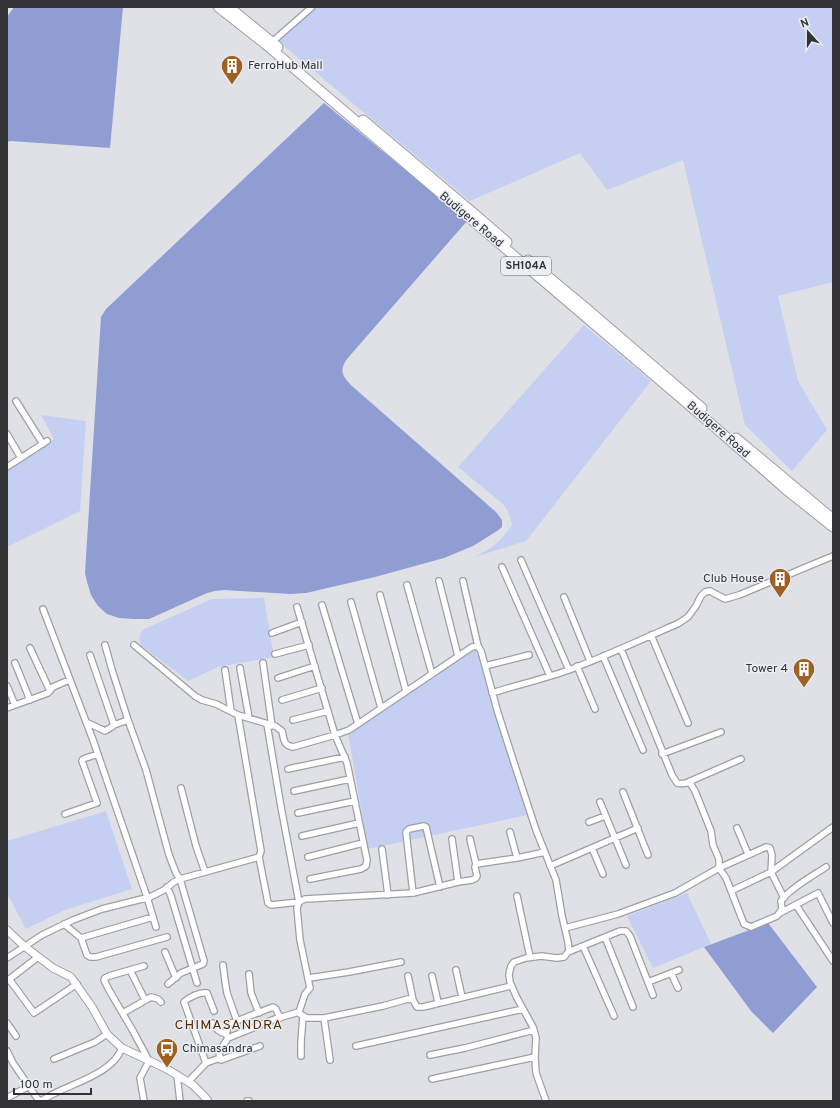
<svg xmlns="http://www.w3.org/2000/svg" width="840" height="1108" font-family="Overpass,sans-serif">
<rect width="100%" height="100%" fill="#dfe1e7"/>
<!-- green -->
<path fill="#c5cff2" d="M316,7H833V282L778,296L798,381L827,430L792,471L745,425L683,160L607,190L580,153L470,201L278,41Z
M584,325L651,381L526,541L468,559C487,553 501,542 512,525L509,514L504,505L458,467Z
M41,415L86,421L80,511L7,547V470L54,439Z
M264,598L274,657L218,667L188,681L142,646C138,640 139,634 144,629L212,599Z
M477,648L527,815L368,849L348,733Z
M106,811L132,889L65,910L26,929L7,893V841Z
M687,893L711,944L653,968L627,916Z"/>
<!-- forest -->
<path fill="#909dd3" d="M14,7H123L110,148L11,141L7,142V17Z
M324,103L467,221L347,359C339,371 342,376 352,386L496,512L502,520V527L497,531L473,546L444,558L375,577L306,593L290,594L224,590L215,591L207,593L149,619H134L119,618L107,614L98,606L91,595L87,582L85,573L101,317L106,309Z
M768,923L817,987L773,1033L751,1011L704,947Z"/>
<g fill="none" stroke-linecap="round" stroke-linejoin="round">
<!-- minor casing -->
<g stroke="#9d9fa5" stroke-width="8">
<path id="minor" d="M272,42L312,7
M16,401L43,444
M7,434L21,458
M7,467L47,441
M521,560L569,670
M502,567L550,676
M439,581L458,656
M463,581L478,646
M407,585L432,674
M380,595L406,691
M564,597L590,661
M351,602L381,708
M322,605L358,724
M297,607L335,735L347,763L367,860L366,866L361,869L310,879
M43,609L93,740L147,897L156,927
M272,633L302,622
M651,635L688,723
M105,645L112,670L128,720L146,770L169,855L176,873L180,879L204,961L203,964L181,973L168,984
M134,645L195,696L202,700L216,704L238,715L275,726L282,731C284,739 283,745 293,747L335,735L349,730L472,647L478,646L481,651L498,713L517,772L536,830L556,880L562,916L568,942L569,951L564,957L557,958L541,956L526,958L514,962L511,966L509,974L510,982L517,998L533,1027L536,1038L535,1057L536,1073L546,1101
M30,648L50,691
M621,649L672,775L677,783C681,785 686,782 690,783L695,791L711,831L713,845L719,859V868L726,878L744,924L751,927L777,916L782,909L781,901C789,889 814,875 826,867
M275,654L309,645
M90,655L114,725
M603,656L643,750
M15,663L30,700
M263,663L272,726
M485,666L529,655
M577,666L595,709
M240,668L249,718
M225,670L231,711
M278,678L315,666
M7,686L15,705
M492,693C517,685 544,679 569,670C606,656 643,639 679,623L688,617L696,606L701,596L705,592L710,591L725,599L739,595L833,556
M282,700L322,688
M7,708L48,693L53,687L69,680
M293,720L328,711
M86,722L105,731L110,728L114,725L128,720
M662,754L721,732
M288,769L345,757
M686,783L741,759
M181,788L196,846L205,872
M294,791L350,779
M623,792L648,855
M600,802L626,865
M298,813L355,801
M65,814L97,803L82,761L83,759L98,754
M589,822L605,816
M737,828L748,854
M510,832L517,858
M302,836L359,823
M452,839L458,882
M470,839L476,864
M592,848L603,874
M382,849L388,895
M259,857L268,903L271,905L299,902L281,807L267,724
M308,857L363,843
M550,866L638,828
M167,887L171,896L197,983
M731,891L771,872L833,827
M413,893L406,832L409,829L424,826L426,827L440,887
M517,896L530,957
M796,905L833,961
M780,913L818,893L833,923
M64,924L81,938L87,955L90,957H96L167,937
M565,928L618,914L675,893L719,868L766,847L770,848L772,855L771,872L784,898
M605,937L633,1007
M81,938L153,917
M583,946L614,1016
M165,952L176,978
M568,952L620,931H626L630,936L653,995
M7,958L42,935L73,920L102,909L150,897L164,890L174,882L180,879L259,857L261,851L238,715
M223,965L225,981L227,993L237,1021
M130,970L145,1000
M456,970L462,997
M671,973L678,988
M249,974L251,993L259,1013
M408,976L413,1000
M432,976L438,1002
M309,978L349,972L401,962
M9,979L34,1013L77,984
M7,981L38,957
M648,982L679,970
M299,1012L305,994L310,988L300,940L297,908L299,902L305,899L413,893L458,882L472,880L476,878L477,876L475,867L476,864L517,858L545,852
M299,1012L300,1014L307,1018H324L383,1006L408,999L413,1000L417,1007H423L511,986
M123,1013L151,997L158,999L161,1002
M324,1018L330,1060
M7,1023L16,1036
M212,1023C215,1029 219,1032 226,1034
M228,1038L226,1034L229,1024L273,1007L276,1009L280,1018
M356,1046L523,1009
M7,1051L13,1063L37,1098L39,1101L42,1100
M430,1055L465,1048L534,1030
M301,1056V1042L303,1016
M220,1058L219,1052L228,1038L275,1019L299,1012
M54,1059L95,1042L107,1034
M206,1063L184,1002C189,997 200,992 207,993L214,1011
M177,1075L180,1101
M432,1079L535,1057
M188,1082L206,1063L220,1058L221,1060L260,1046
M7,1098L29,1086
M41,1101C65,1084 111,1077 122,1048
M144,1101L140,1078L149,1061L133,1031L109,990L104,980L105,978L109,976L144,966
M247,1101H249"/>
</g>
<!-- tertiary casing -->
<g stroke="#9d9fa5" stroke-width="9">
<path id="tertiary" d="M7,930L24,946L53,968L71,977L92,1007L107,1034L122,1048L167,1069L193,1085L204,1096L208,1101"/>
</g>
<!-- primary casing -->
<g stroke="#9d9fa5" stroke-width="11">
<path id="primary" d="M218,7L269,47L709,422L789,492L833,527
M229,7L278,47
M363,120L477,216L507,242
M528,260L586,308L702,408
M736,438L833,519"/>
</g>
<!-- minor -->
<use href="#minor" stroke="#fff" stroke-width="5.5"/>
<!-- tertiary -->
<use href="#tertiary" stroke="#fff" stroke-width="7"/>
<!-- primary -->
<use href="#primary" stroke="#fff" stroke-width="9"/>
</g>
<!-- icons -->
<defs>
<g id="building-pin" transform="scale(1.15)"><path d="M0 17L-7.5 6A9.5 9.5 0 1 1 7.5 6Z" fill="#9d6223" stroke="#eceef5"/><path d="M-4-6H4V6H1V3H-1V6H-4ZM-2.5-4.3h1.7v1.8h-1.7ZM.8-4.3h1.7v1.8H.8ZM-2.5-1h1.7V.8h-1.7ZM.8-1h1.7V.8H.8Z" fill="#fff"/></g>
<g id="bus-pin" transform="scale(1.15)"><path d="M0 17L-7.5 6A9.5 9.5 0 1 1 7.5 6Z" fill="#9d6223" stroke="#eceef5"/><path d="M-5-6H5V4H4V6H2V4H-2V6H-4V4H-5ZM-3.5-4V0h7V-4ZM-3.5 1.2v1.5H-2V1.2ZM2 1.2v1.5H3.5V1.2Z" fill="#fff"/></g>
</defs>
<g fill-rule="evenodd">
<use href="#building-pin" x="232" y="66"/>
<use href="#building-pin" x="780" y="579"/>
<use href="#building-pin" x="804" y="669"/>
<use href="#bus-pin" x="167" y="1049"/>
</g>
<g text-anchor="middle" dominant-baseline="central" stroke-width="3" stroke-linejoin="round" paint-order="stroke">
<!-- shield labels -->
<rect fill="#eceef5" stroke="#6a6b6f" stroke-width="1" x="501" y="257" width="50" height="18" rx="3"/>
<g font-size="11" font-weight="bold" fill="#333336">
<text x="526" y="266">SH104A</text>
</g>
<!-- poi labels -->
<g font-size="12" fill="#333336" stroke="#eceef5" text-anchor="start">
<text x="248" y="66">FerroHub Mall</text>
<text x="764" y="579" text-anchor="end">Club House</text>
<text x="788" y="669" text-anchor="end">Tower 4</text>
<text x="182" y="1049">Chimasandra</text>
</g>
<!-- street labels -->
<g font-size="12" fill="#333336" stroke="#eceef5">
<text transform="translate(471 220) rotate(40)">Budigere Road</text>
<text transform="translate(718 430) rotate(41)">Budigere Road</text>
</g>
<!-- quarter labels -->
<g font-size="14" letter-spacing="1" fill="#562f00" stroke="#eceef5">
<text x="229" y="1025">CHIMASANDRA</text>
</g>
</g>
<!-- border -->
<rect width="840" height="1108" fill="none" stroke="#333336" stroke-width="16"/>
<!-- north arrow -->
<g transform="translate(808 32) rotate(339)" stroke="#eceef5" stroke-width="3" paint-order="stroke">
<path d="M0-3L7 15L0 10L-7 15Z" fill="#333336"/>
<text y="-6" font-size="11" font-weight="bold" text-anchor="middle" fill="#333336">N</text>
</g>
<!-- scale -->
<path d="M14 1088v6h77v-6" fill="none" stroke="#333336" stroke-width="2"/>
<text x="20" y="1088" font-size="12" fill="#333336" stroke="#eceef5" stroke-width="3" paint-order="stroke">100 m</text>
</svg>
